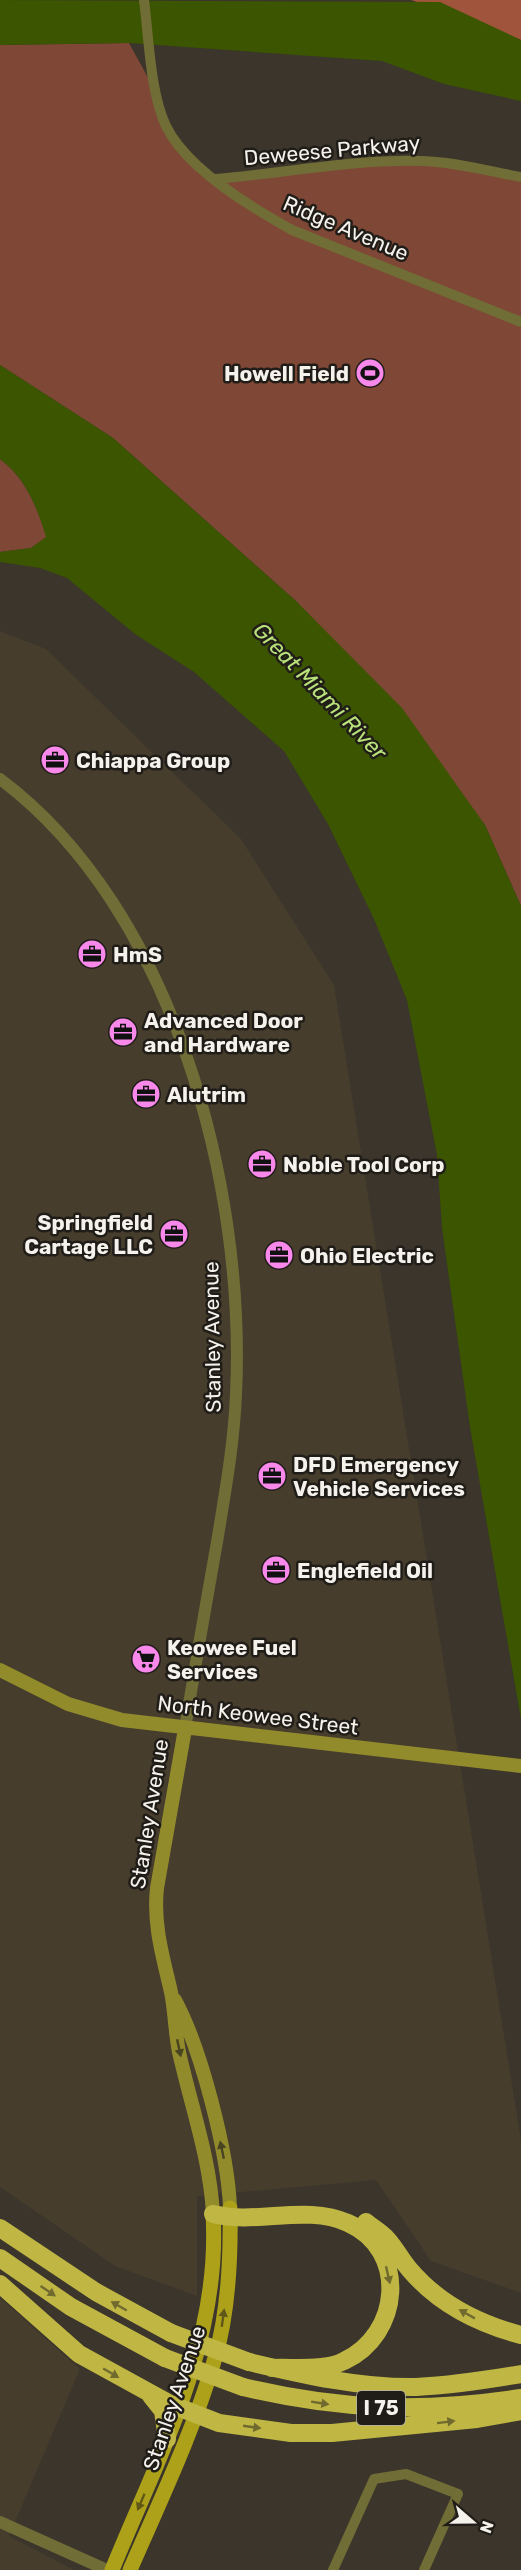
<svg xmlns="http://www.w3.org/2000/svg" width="521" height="2570" font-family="Rubik,sans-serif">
<rect width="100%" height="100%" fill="#3b352b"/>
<!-- built -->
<path fill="#463d2d" d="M0,631L46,649L241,839L334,985L521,2140V2293L431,2261L376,2180L197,2196V2296L115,2266L0,2187Z
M0,2298L80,2369L9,2536L74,2570H0Z"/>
<!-- green -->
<path fill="#7f4735" d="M129,43L157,94L166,126L216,179L393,161L521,177V906L485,825L297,602L113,438L0,365V45Z
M0,459C26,478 37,508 47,537L31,548L0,552Z"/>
<!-- forest -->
<path fill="#a0543c" d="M411,0H521V40L488,26Z"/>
<!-- water -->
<path fill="#3b5500" d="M0,0L440,2L521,40V101L444,84L382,61L129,43L0,45Z
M0,365L113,438L297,602L402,708L485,825L521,906V1719L470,1427L442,1228L437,1155L407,1000L374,919L328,824L284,751L194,672L135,634L67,578L40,568L0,562V552L31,548L46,537C37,507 26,478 0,459Z"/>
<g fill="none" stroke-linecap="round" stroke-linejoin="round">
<!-- minor -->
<path stroke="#716d36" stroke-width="10" d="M144,0C149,38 150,92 166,126C186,168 252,208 292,230L521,322
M216,179C285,173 353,159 422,161C455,162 488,171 521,177
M333,2570L374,2479L406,2474L458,2494L424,2570"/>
<!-- tertiary -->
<path stroke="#716d36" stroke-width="12" d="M0,779C174,909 246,1187 236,1394C234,1444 225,1493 217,1542C206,1604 195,1666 185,1729
M0,2522L107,2570"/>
<!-- secondary -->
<path stroke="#928b2c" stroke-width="14" d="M0,1670L68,1704L122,1720L521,1766
M185,1729L157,1888C153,1925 163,1957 171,1992C175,2012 175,2032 179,2052C191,2106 210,2158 213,2214
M175,2000C201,2048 228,2153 230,2208"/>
<!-- primary -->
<path stroke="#aca118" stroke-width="15" d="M112,2570C159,2455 221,2342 213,2214
M130,2570C160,2501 194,2430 215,2358C229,2310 231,2257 230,2208"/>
<!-- motorway -->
<path stroke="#bfb643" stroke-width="18" d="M213,2214C257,2225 306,2204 348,2223C409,2250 401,2335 344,2361C324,2371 295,2367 272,2368
M366,2222C373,2228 382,2233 388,2240C396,2249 402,2261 410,2270C439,2304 479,2324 521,2335
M0,2228L96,2292L171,2333
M0,2258L71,2307L165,2358
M0,2284L79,2354L170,2404L219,2423L291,2433H332L477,2419L521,2411
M249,2362C304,2375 360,2388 416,2387C451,2385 486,2380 521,2374
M243,2387C339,2410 423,2413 521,2398
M151,2396L163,2411L167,2439"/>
<!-- motorway-bridge -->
<path stroke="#bfb643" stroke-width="18" d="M171,2333L249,2362
M165,2358L243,2387"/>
</g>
<!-- one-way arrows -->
<defs><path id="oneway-solid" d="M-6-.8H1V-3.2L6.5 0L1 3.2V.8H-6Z" transform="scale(1.5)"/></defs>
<g fill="#48441f">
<use href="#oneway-solid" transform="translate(179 2048) rotate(78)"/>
<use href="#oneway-solid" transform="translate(222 2150) rotate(-102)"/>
</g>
<g fill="#706a2e">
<use href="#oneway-solid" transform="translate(388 2275) rotate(77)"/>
<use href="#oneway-solid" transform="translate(48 2291) rotate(34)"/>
<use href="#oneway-solid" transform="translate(119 2306) rotate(-150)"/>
<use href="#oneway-solid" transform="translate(467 2314) rotate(-151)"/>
<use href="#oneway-solid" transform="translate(111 2373) rotate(30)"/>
<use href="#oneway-solid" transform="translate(320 2403) rotate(9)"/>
<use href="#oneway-solid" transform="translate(446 2422) rotate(-7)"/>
<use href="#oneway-solid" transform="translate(252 2427) rotate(8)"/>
</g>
<g fill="#5f5818">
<use href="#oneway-solid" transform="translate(223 2318) rotate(-82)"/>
<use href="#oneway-solid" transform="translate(141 2502) rotate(113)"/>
</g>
<!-- icons -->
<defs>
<g id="stadium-disc" transform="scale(1.5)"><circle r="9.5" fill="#f888ea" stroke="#201d18"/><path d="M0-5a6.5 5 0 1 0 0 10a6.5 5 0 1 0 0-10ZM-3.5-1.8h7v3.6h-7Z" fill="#111"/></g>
<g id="office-disc" transform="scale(1.5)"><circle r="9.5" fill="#f888ea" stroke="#201d18"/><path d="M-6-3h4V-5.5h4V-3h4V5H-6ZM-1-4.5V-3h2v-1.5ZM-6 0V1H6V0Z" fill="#111"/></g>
<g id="supermarket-disc" transform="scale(1.5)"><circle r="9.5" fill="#f888ea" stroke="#201d18"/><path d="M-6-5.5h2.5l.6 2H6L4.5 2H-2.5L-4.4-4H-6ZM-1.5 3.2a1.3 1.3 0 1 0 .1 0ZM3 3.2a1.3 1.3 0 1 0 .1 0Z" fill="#111"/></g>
</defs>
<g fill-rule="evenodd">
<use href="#stadium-disc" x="370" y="373"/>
<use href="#office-disc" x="55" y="760"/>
<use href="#office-disc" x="92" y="954"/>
<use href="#office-disc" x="123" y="1032"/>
<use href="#office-disc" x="146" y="1094"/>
<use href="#office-disc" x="262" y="1164"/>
<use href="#office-disc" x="174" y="1234"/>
<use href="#office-disc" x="279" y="1255"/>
<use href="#office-disc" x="272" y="1476"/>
<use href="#office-disc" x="276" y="1570"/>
<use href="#supermarket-disc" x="146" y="1659"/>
</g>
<g text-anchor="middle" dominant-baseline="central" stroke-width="5" stroke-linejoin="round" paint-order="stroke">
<!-- shield labels -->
<rect fill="#201d18" stroke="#b5b1ac" stroke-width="1.5" x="357" y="2391" width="48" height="34" rx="4.5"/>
<g font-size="20" font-weight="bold" fill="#f5f1eb">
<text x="381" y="2408">I 75</text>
</g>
<!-- street labels -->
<g font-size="21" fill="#f5f1eb" stroke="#201d18">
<text transform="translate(332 150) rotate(-5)">Deweese Parkway</text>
<text transform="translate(346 228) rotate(23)">Ridge Avenue</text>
<text transform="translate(212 1337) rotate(-91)">Stanley Avenue</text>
<text transform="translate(258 1715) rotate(7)">North Keowee Street</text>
<text transform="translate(149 1814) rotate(-81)">Stanley Avenue</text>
<text transform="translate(174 2398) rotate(-71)">Stanley Avenue</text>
</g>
<!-- poi labels -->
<g font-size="21" font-weight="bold" fill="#f5f1eb" stroke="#201d18" text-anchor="start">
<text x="349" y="373" text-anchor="end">Howell Field</text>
<text x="76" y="760">Chiappa Group</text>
<text x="113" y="954">HmS</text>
<text x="144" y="1020">Advanced Door<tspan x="144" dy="24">and Hardware</tspan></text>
<text x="167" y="1094">Alutrim</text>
<text x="283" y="1164">Noble Tool Corp</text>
<text x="153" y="1222" text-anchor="end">Springfield<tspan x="153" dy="24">Cartage LLC</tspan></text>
<text x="300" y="1255">Ohio Electric</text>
<text x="293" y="1464">DFD Emergency<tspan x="293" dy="24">Vehicle Services</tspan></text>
<text x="297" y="1570">Englefield Oil</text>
<text x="167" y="1647">Keowee Fuel<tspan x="167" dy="24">Services</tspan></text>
</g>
<!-- water labels -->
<g font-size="22" font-style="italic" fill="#bae27b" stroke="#201d18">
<text transform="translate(320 691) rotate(46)">Great Miami River</text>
</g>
</g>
<!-- north arrow -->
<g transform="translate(473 2522) rotate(110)" stroke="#201d18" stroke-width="4.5" paint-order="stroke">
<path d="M0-4.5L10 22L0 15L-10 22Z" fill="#f5f1eb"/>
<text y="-9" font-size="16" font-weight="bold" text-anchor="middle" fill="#f5f1eb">N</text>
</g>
</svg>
